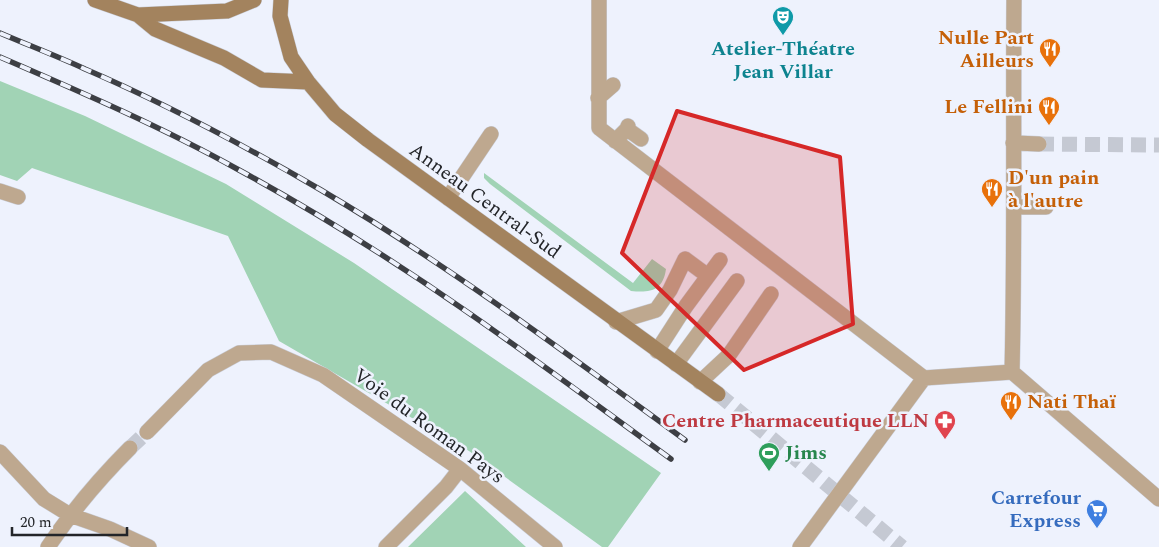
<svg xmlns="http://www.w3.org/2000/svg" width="1159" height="547" font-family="Spectral,serif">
<rect width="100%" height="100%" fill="#eef2fd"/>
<!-- green -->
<path fill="#a1d3b5" d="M0,81L85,116L226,184L354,263L661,473L608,547H602L469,451L279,341L228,236L32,168L17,181L0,175Z
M484,173L633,283L652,259L666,269C663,291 650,293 631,291L490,184L484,178Z
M465,491L526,547H408Z"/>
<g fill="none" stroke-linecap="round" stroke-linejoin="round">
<!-- street-tunnel -->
<path stroke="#c5c9d3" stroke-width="15" stroke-dasharray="15 8" stroke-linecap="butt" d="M1039,144L1159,145
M130,448L147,432"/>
<!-- secondary-tunnel -->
<path stroke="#c5c9d3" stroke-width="15" stroke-dasharray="15 8" stroke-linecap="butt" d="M718,394L902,547"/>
<!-- lane casing -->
<g stroke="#c9cdd7" stroke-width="16">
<path id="lane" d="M448,198L491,134
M616,322L656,310L670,290L685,259L708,276
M657,351L686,306L720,260
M676,364L737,281
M700,382L729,355L771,294"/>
</g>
<!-- street casing -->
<g stroke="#c9cdd7" stroke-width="16">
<path id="street" d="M599,0V128L924,378L1012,372L1159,499
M598,98L613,85
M627,129L641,139
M615,141L627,129L628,126
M1013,143L1039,144
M0,191L18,197
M1014,207H1046
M1012,372C1015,248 1013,124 1014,0
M147,432L208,370L239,353L271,352L323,375L460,469L555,547
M0,452L44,499L70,515L110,529L149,547
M48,547C72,511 99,479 130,448
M386,547L446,487L460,469
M800,547L924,378"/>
</g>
<!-- secondary casing -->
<g stroke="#c9cdd7" stroke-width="16">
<path id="secondary" d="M95,0L138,15L227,11L254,0
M281,0L280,16L291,57L308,82L335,114L368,140L718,394
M138,15L155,29L224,58L262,80L308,82"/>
</g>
<!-- lane -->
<use href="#lane" stroke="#bea88f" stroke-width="15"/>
<!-- street -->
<use href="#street" stroke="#bea88f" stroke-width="15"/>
<!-- secondary -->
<use href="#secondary" stroke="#a3835e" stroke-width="15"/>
<!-- rail casing -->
<g stroke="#3d3f44" stroke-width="5.5">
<path id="rail" d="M0,33C28,45 57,56 85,69C164,103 247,147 321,190C448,265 566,353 685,440
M0,57C81,92 162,127 239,170C316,212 391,259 463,309C534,358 602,409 671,459"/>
</g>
<!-- rail -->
<use href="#rail" stroke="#eef2fd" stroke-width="4" stroke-dasharray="11" stroke-linecap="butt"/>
</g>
<!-- marked area -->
<path fill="#d62828" fill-opacity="0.2" stroke="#d62828" stroke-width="4" stroke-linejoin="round" d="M677,111L840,157L853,324L744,370L622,253Z"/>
<!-- icons -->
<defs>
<g id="theatre-pin" transform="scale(1.125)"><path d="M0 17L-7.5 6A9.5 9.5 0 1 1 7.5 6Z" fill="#0f9aa8" stroke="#eef2fd"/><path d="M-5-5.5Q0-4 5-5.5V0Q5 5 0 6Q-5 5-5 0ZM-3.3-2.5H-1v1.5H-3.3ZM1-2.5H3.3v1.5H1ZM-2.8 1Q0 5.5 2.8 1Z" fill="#fff"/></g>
<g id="restaurant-pin" transform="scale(1.125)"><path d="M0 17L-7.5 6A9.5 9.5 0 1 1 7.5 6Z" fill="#e8710a" stroke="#eef2fd"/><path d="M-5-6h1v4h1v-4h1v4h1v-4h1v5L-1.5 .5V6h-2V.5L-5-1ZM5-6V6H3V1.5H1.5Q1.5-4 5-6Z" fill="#fff"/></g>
<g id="pharmacy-pin" transform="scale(1.125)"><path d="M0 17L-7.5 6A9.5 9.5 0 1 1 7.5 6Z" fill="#e0444e" stroke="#eef2fd"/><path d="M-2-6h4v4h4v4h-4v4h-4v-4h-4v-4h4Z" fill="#fff"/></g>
<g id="stadium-pin" transform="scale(1.125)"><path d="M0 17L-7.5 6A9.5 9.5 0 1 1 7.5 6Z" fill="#2e9e5b" stroke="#eef2fd"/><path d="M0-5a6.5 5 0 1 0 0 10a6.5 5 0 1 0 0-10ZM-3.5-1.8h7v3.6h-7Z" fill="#fff"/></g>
<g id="supermarket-pin" transform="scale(1.125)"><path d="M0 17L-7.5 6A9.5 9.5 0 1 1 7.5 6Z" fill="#3f7fe0" stroke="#eef2fd"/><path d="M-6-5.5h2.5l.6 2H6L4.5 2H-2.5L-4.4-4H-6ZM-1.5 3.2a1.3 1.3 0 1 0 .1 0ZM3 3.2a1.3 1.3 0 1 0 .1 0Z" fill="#fff"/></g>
</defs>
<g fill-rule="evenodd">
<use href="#theatre-pin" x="783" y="17"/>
<use href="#restaurant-pin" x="1050" y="49"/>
<use href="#restaurant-pin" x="1049" y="107"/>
<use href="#restaurant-pin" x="992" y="189"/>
<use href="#restaurant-pin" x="1011" y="402"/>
<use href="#pharmacy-pin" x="945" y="421"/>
<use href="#stadium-pin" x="769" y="453"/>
<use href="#supermarket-pin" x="1097" y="510"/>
</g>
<g text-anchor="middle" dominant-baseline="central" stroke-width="5" stroke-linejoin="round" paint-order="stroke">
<!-- food labels -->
<g font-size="20" font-weight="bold" fill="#c56008" stroke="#eef2fd" text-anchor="end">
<text x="1034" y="38">Nulle Part<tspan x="1034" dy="23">Ailleurs</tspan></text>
<text x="1033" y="107">Le Fellini</text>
<text x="1008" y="178" text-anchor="start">D'un pain<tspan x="1008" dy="23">à l'autre</tspan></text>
<text x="1027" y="402" text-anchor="start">Nati Thaï</text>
</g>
<!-- culture labels -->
<g font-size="20" font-weight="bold" fill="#0d838f" stroke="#eef2fd">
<text x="783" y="49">Atelier-Théatre<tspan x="783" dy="23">Jean Villar</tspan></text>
</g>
<!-- street labels -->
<g font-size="20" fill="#232529" stroke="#eef2fd">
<text transform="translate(485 201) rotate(36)">Anneau Central-Sud</text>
<text transform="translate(429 426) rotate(36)">Voie du Roman Pays</text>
</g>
<!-- health labels -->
<g font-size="20" font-weight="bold" fill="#be3a42" stroke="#eef2fd" text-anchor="end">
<text x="929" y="421">Centre Pharmaceutique LLN</text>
</g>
<!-- leisure labels -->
<g font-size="20" font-weight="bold" fill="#27864d" stroke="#eef2fd" text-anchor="start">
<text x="785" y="453">Jims</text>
</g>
<!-- shop labels -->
<g font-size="20" font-weight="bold" fill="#366cbe" stroke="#eef2fd" text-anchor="end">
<text x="1081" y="498">Carrefour<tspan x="1081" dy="23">Express</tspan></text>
</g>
</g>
<!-- scale -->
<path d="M12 527v8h115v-8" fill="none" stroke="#232529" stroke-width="2.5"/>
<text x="20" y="527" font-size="15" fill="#232529" stroke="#eef2fd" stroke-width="4" paint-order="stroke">20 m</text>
</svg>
